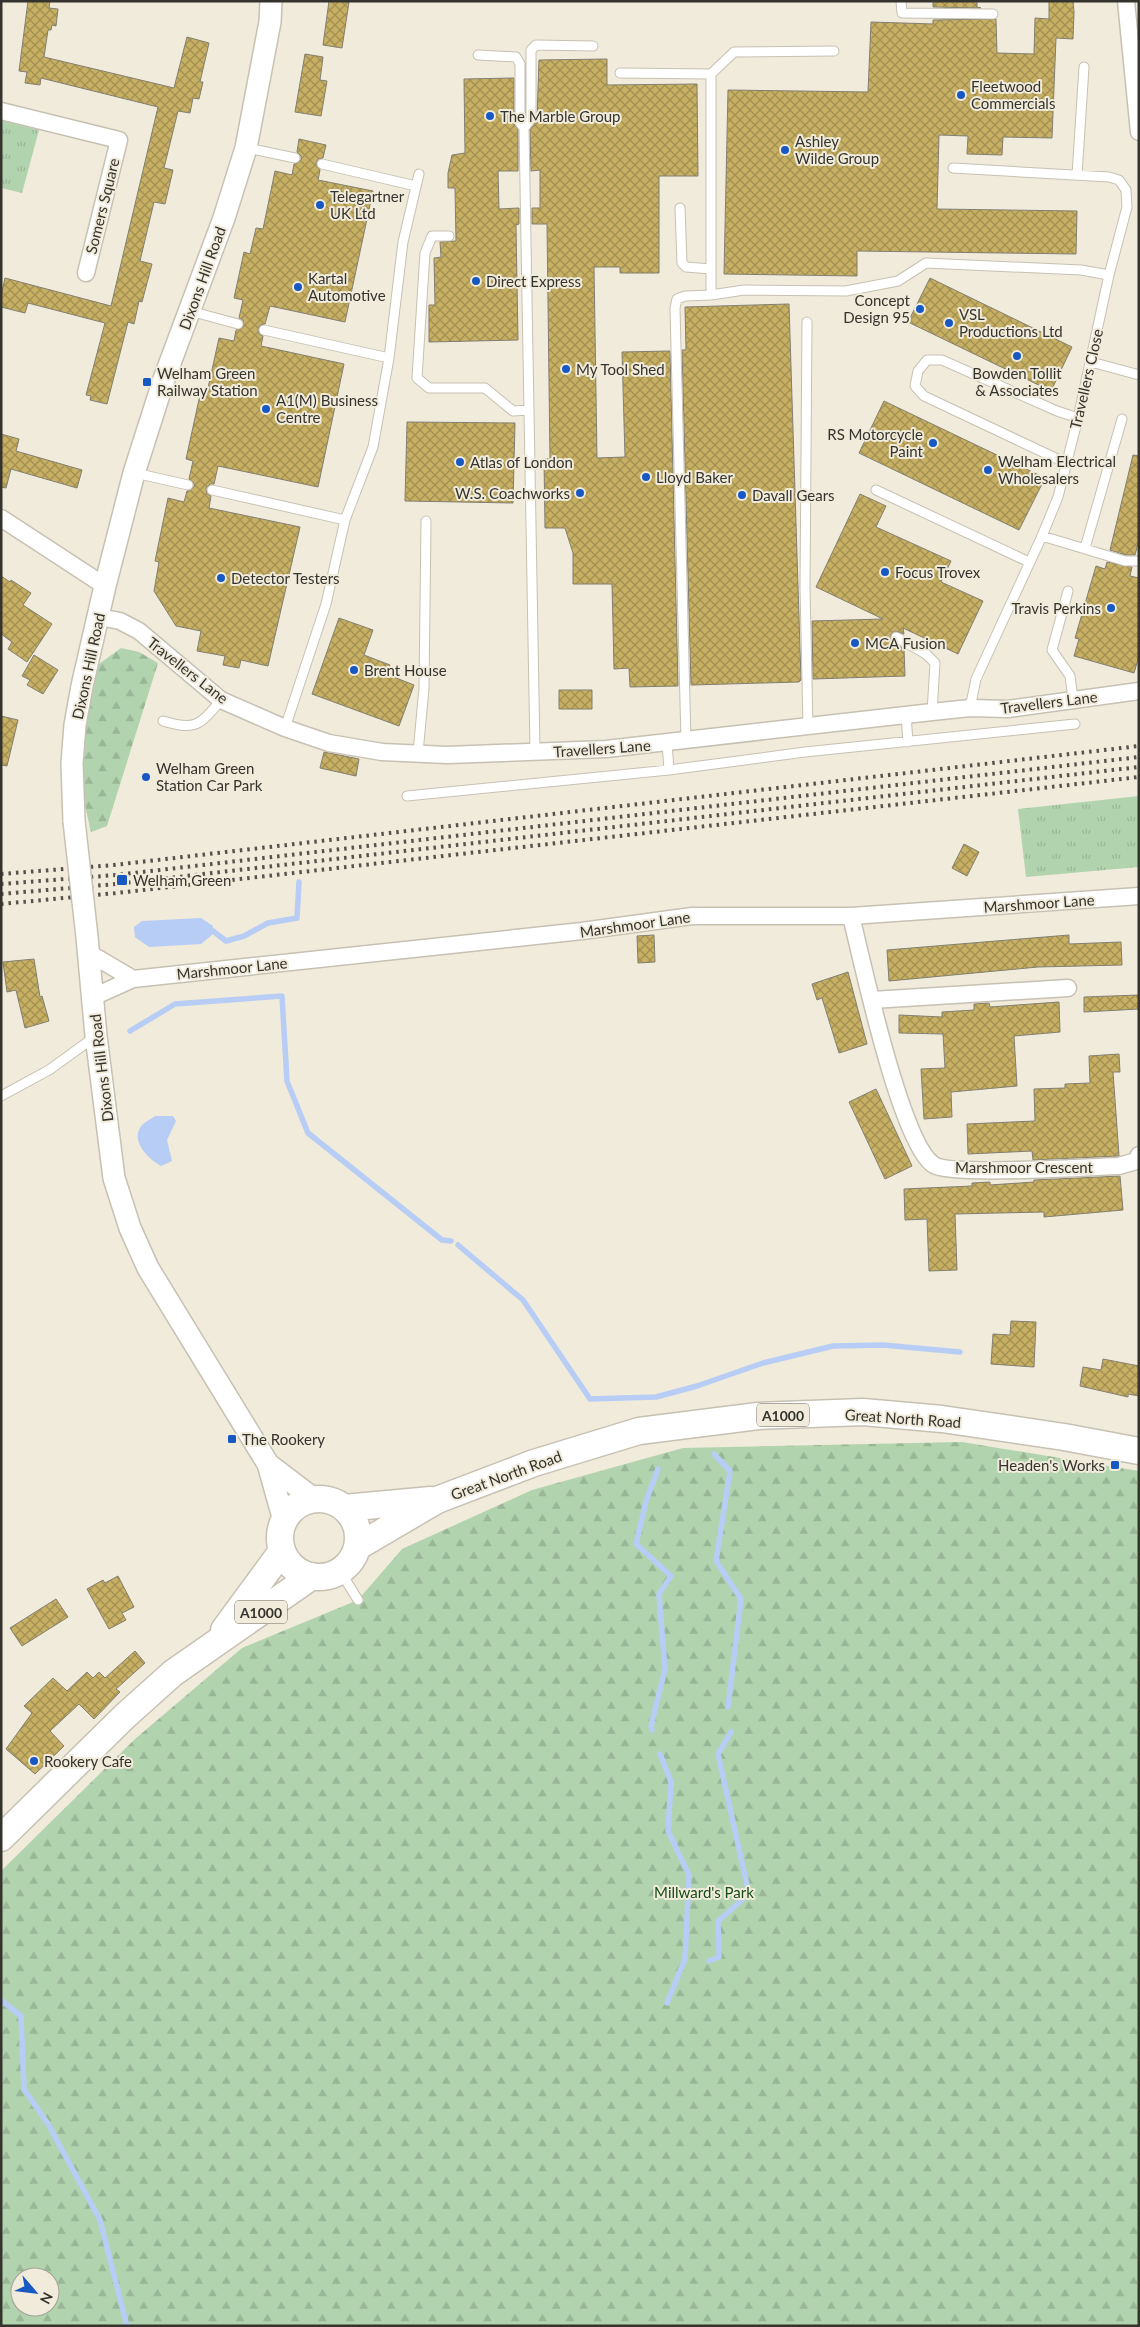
<svg xmlns="http://www.w3.org/2000/svg" width="1140" height="2327" font-family="Lato,sans-serif">
<defs>
<pattern id="grass-tufts" width="24" height="20" patternUnits="userSpaceOnUse" patternTransform="scale(1.25)"><rect width="24" height="20" fill="#b1d4ae"/><path d="M3 7l-1-3M5 7V3M7 7l1-3M15 17l-1-3M17 17v-4M19 17l1-3" fill="none" stroke="#99b696"/></pattern>
<pattern id="forest-firs" width="22" height="20" patternUnits="userSpaceOnUse" patternTransform="scale(1.25)"><rect width="22" height="20" fill="#b1d4ae"/><path d="M5 1l3.5 6h-7zM16 11l3.5 6h-7z" fill="#99b696"/></pattern>
<pattern id="building-cross-hatch" width="8" height="8" patternUnits="userSpaceOnUse" patternTransform="scale(1.25)"><rect width="8" height="8" fill="#c7b063"/><path d="M0 0l8 8M0 8l8-8" fill="none" stroke="#a29052"/></pattern>
</defs>
<rect width="100%" height="100%" fill="#f0ebdb"/>
<!-- grass -->
<path fill="url(#grass-tufts)" d="M1,120L39,130L22,193L1,188Z
M1139,796V867L1026,877L1018,809Z"/>
<!-- forest -->
<path fill="url(#forest-firs)" fill-rule="evenodd" d="M121,648L139,652L158,663L107,826L91,832L82,792L86,720L99,664Z
M962,1442L1139,1471V2326H1V1871L135,1739L242,1648L358,1600L402,1549L532,1490L683,1448ZM20,2277H50V2307H20Z"/>
<!-- water -->
<path fill="#b7cdf5" d="M201,918L213,926L212,935L201,944L149,947L135,937L134,927L142,921Z
M155,1116H173L176,1121L167,1140L172,1161L161,1166C148,1159 129,1140 142,1125C145,1122 151,1119 155,1116Z"/>
<g fill="none" stroke-linecap="round" stroke-linejoin="round">
<!-- stream -->
<path stroke="#b7cdf5" stroke-width="5.5" d="M213,931L226,941L244,936L268,923L297,918L299,882
M130,1031L175,1004L282,996L287,1081L308,1133L442,1240L451,1241
M458,1245L523,1300L590,1399L656,1397L697,1386L763,1363L833,1346L883,1345L960,1352
M714,1454L730,1471L716,1561L741,1599L728,1707
M652,1730L651,1726L665,1669L659,1594L671,1576L636,1544L646,1501L658,1469
M660,1754L671,1782L668,1831L689,1875L685,1959L667,2003
M709,1961L719,1957L718,1921L749,1894L718,1754L731,1732
M1,2000L21,2016L24,2089L48,2124L100,2220L127,2326"/>
</g>
<!-- building -->
<path fill="url(#building-cross-hatch)" stroke="#837f71" d="M28,1H50L49,8L58,9L56,26L52,25L51,30H48L44,57L174,88L187,37L209,43L200,82H203L199,99L193,98L190,113L178,111L164,168L173,170L165,204L154,202L140,261L152,264L142,302L139,301L134,324L128,322L107,404L90,400L91,396L86,395L105,323L28,303L25,313L1,307V296L5,278L111,306L158,107L41,78L40,85L25,83L27,72L19,71Z
M329,1L349,2L342,48L323,45Z
M933,1H977V7L981,8L933,7Z
M1049,1H1073L1074,12L1073,39L1056,38L1052,138L1003,137L1002,155L967,154L968,136L939,135L937,209L1077,211L1076,254L857,251V276L724,274L728,90L868,92L871,22L933,24V20L996,19L997,53L1034,54L1035,18L1049,19Z
M305,54L323,57L320,80L327,81L321,116L295,112Z
M607,59V85L697,84L698,176H659V273H620V267H594L597,458L625,457L622,352L670,351L678,686L630,687L629,668L614,669L612,584H573V553L565,528H545L544,459H550L547,224H532V208H540V170L531,171L530,130L537,119L539,60Z
M514,78V123L518,130V171H498L499,209L519,208V224L516,225L518,340L429,342V305H435L434,258L441,257L440,242L456,241L455,188H448V173L452,155L465,153L464,79Z
M299,139L326,145L323,158L318,159L316,163L320,170L318,180L373,191L345,322L270,306L265,324L260,325L258,329L259,334L263,336L261,346L344,364L318,487L218,466L214,484H210L206,488L207,494L211,496L209,508L300,527L268,666L241,660L239,668L223,665L225,656L197,651L201,631L176,626L154,591L159,562L155,561L168,498L184,502L187,491L194,487V483L189,479L193,461L186,459L200,395L206,397L219,338L234,341L236,330L244,326L243,320L239,318L243,300L234,298L244,252L250,254L256,228L263,229L275,171L292,175L294,164L301,160V156L297,152Z
M930,278L1072,347L1051,391L908,322Z
M789,304L801,680L799,682L691,685L682,350H686L685,307Z
M884,401L1045,478L1019,530L859,453Z
M407,422L515,423L513,503L405,501Z
M1,434L19,439L16,451L82,470L77,488L11,469L6,488L1,487Z
M1133,455L1139,456V540L1135,555H1126L1110,550Z
M860,494L886,506L876,527L951,561L941,582L983,601L958,654L903,628L904,634L895,631L891,634L890,638L893,642L904,649L905,676L813,679L812,621L883,619L816,587Z
M1107,562L1132,567L1130,576L1139,578V656L1134,673L1074,656L1079,639L1075,638L1096,566L1105,569Z
M1,576L10,582L11,580L31,593L23,605L52,624L27,662L8,649L12,642L1,634Z
M339,618L373,630L364,655L390,665L386,674L414,685L399,726L312,694Z
M34,655L58,670L43,694L27,685L30,680L22,676Z
M559,690H592V709H559Z
M1,716L18,720L7,766L1,765Z
M324,752L359,759L356,776L320,768Z
M964,844L979,852L967,876L952,868Z
M654,935L655,962L638,963L637,936Z
M1069,935V944L1121,942L1122,965L1038,967L889,981L887,950Z
M34,959L40,997L42,996L49,1021L25,1028L16,990L7,992L3,962Z
M848,972L867,1044L839,1053L822,998L817,1000L812,984Z
M1139,995V1009L1084,1012V997Z
M1059,1002L1060,1032L1014,1036L1017,1086L951,1092L952,1117L924,1119L921,1069L945,1068L943,1034L899,1033V1015L942,1017V1012L974,1010V1004L989,1003L990,1007Z
M1119,1054L1120,1072H1113L1119,1156L1033,1160L1032,1151L968,1154L967,1124L1035,1121L1034,1089L1065,1088V1084L1090,1083L1089,1056Z
M876,1089L912,1166L885,1179L849,1102Z
M1120,1176L1123,1210L1044,1217V1212L955,1214L957,1270L929,1271L927,1219L905,1220L904,1189L972,1186V1183L990,1182V1185L1034,1182V1180Z
M1011,1321L1036,1322L1034,1367L991,1364L993,1334L1010,1335Z
M1103,1359L1139,1366V1396L1128,1394V1397L1080,1386L1083,1367L1101,1370Z
M118,1576L134,1607L122,1613L126,1620L109,1629L87,1589L103,1580L105,1583Z
M56,1599L68,1617L22,1646L10,1628Z
M135,1651L145,1663L116,1689L120,1692L94,1719L79,1704L50,1731L64,1746L35,1774L6,1749L32,1713L24,1706L53,1678L67,1691L87,1672L93,1678L99,1672L105,1678Z"/>
<g fill="none" stroke-linecap="round" stroke-linejoin="round">
<!-- service casing -->
<g stroke="#c6c1b2" stroke-width="11">
<path id="service" d="M901,1L902,13L993,14
M478,55L516,57L520,64V123L524,128
M620,73L711,74
M247,148L295,158
M322,164L416,186
M953,168L1109,177L1119,180L1126,190L1127,207L1109,275L1078,418L1058,497L1042,536L976,679L970,708
M1077,175L1084,67
M680,208L682,263L686,267L711,269
M449,236H432L425,253L417,378L429,388H485L513,411L529,410
M711,295V74L734,52L834,51
M190,311L238,324
M807,322L805,588L808,727
M264,330L389,358
M1091,362L1139,375
M1066,463L924,396L915,386L918,371L927,360H942L1057,411L1078,418
M135,473L188,485
M212,490L345,520
M876,490L1029,562
M1042,536L1125,561H1139
M1085,548L1122,419
M1068,591L1052,650L1070,676L1073,699
M896,637L926,654L935,663L932,712
M906,715L908,742
M163,721C196,731 200,725 221,700
M285,728L326,604L345,520L373,447L389,358L403,242L419,174
M686,741L675,308L677,299L685,296L711,295L744,290L846,291L898,281L926,263L1081,270L1109,275
M667,743L669,770
M535,752L524,128L531,119V50L536,45L593,46
M418,753L424,688L426,521
M407,796L669,770L805,752L1075,724
M1,1096L49,1070L96,1036
M340,1571L358,1600"/>
</g>
<!-- minor casing -->
<g stroke="#c6c1b2" stroke-width="19">
<path id="minor" d="M1126,1L1139,132
M1,111L119,140L86,273
M1,518L105,586
M99,617L120,621L139,631L221,700L285,728L329,743L382,752L447,755L606,749L932,712L970,708L1008,709L1139,691
M851,916C862,960 901,1145 934,1165C951,1176 1090,1167 1119,1166L1136,1161L1139,1155
M89,953L133,979
M93,997L133,979L582,931L692,916H851L1139,896
M872,1000L1068,988"/>
</g>
<!-- tertiary casing -->
<g stroke="#c6c1b2" stroke-width="24">
<path id="tertiary" d="M74,821L72,763L75,725L82,686L105,586L134,473L164,379L224,218L246,148L270,22L271,1
M87,937L96,1036L114,1178L130,1228L148,1268L268,1464L284,1521
M268,1464L314,1499"/>
</g>
<!-- primary casing -->
<g stroke="#c6c1b2" stroke-width="29">
<path id="primary" d="M280 1538a39 39 0 1 1 78 0a39 39 0 1 1-78 0Z
M344,1508L431,1500
M357,1547L437,1500L534,1463L639,1431L758,1416L863,1412L942,1419L1064,1437L1139,1451
M224,1630L282,1551
M1,1838L125,1716L173,1673L312,1576"/>
</g>
<!-- service -->
<use href="#service" stroke="#fff" stroke-width="9"/>
<!-- minor -->
<use href="#minor" stroke="#fff" stroke-width="16"/>
<!-- tertiary -->
<use href="#tertiary" stroke="#fff" stroke-width="21"/>
<!-- primary -->
<use href="#primary" stroke="#fff" stroke-width="26"/>
<!-- rail -->
<path stroke="#54524a" stroke-width="4" stroke-dasharray="2.5 5" stroke-linecap="butt" d="M1,874L114,865L1139,746
M1,884L116,875L1139,757
M1,894L116,884L1139,767
M1,904L117,893L1139,777"/>
<!-- tertiary-bridge casing -->
<g stroke="#c6c1b2" stroke-width="24" stroke-linecap="butt">
<path id="tertiary-bridge" d="M74,821L87,937"/>
</g>
<!-- tertiary-bridge -->
<use href="#tertiary-bridge" stroke="#fff" stroke-width="21"/>
</g>
<!-- markers -->
<g fill="#1858c3" stroke="#f0ebdb" stroke-width="2">
<circle cx="961" cy="95" r="5"/>
<circle cx="490" cy="116" r="5"/>
<circle cx="785" cy="150" r="5"/>
<circle cx="320" cy="205" r="5"/>
<circle cx="476" cy="281" r="5"/>
<circle cx="298" cy="287" r="5"/>
<circle cx="920" cy="309" r="5"/>
<circle cx="949" cy="323" r="5"/>
<circle cx="1017" cy="356" r="5"/>
<circle cx="566" cy="369" r="5"/>
<rect x="142" y="377" width="10" height="10" rx="2.5"/>
<circle cx="266" cy="409" r="5"/>
<circle cx="933" cy="443" r="5"/>
<circle cx="460" cy="462" r="5"/>
<circle cx="988" cy="470" r="5"/>
<circle cx="646" cy="477" r="5"/>
<circle cx="580" cy="493" r="5"/>
<circle cx="742" cy="495" r="5"/>
<circle cx="885" cy="572" r="5"/>
<circle cx="221" cy="578" r="5"/>
<circle cx="1111" cy="608" r="5"/>
<circle cx="855" cy="643" r="5"/>
<circle cx="354" cy="670" r="5"/>
<circle cx="146" cy="777" r="5"/>
<rect x="116" y="874" width="12" height="12" rx="2.5"/>
<rect x="227" y="1434" width="10" height="10" rx="2.5"/>
<rect x="1110" y="1460" width="10" height="10" rx="2.5"/>
<circle cx="34" cy="1761" r="5"/>
</g>
<g text-anchor="middle" dominant-baseline="central" stroke-width="4" stroke-linejoin="round" paint-order="stroke">
<!-- shield labels -->
<g fill="#f0ebdb" stroke="#6d6a61" stroke-width="1">
<rect x="757" y="1403.5" width="52" height="23" rx="4"/>
<rect x="235" y="1600.5" width="52" height="23" rx="4"/>
</g>
<g font-size="14" font-weight="bold" fill="#35332d">
<text x="783" y="1415">A1000</text>
<text x="261" y="1612">A1000</text>
</g>
<!-- poi labels -->
<g font-size="15" fill="#35332d" stroke="#f0ebdb" text-anchor="start">
<text x="971" y="86">Fleetwood<tspan x="971" dy="17">Commercials</tspan></text>
<text x="500" y="116">The Marble Group</text>
<text x="795" y="141">Ashley<tspan x="795" dy="17">Wilde Group</tspan></text>
<text x="330" y="196">Telegartner<tspan x="330" dy="17">UK Ltd</tspan></text>
<text x="308" y="278">Kartal<tspan x="308" dy="17">Automotive</tspan></text>
<text x="486" y="281">Direct Express</text>
<text x="910" y="300" text-anchor="end">Concept<tspan x="910" dy="17">Design 95</tspan></text>
<text x="959" y="314">VSL<tspan x="959" dy="17">Productions Ltd</tspan></text>
<text x="576" y="369">My Tool Shed</text>
<text x="157" y="373">Welham Green<tspan x="157" dy="17">Railway Station</tspan></text>
<text x="1017" y="373" text-anchor="middle">Bowden Tollit<tspan x="1017" dy="17">&amp; Associates</tspan></text>
<text x="276" y="400">A1(M) Business<tspan x="276" dy="17">Centre</tspan></text>
<text x="923" y="434" text-anchor="end">RS Motorcycle<tspan x="923" dy="17">Paint</tspan></text>
<text x="998" y="461">Welham Electrical<tspan x="998" dy="17">Wholesalers</tspan></text>
<text x="470" y="462">Atlas of London</text>
<text x="656" y="477">Lloyd Baker</text>
<text x="570" y="493" text-anchor="end">W.S. Coachworks</text>
<text x="752" y="495">Davall Gears</text>
<text x="895" y="572">Focus Trovex</text>
<text x="231" y="578">Detector Testers</text>
<text x="1101" y="608" text-anchor="end">Travis Perkins</text>
<text x="865" y="643">MCA Fusion</text>
<text x="364" y="670">Brent House</text>
<text x="156" y="768">Welham Green<tspan x="156" dy="17">Station Car Park</tspan></text>
<text x="133" y="880">Welham Green</text>
<text x="242" y="1439">The Rookery</text>
<text x="1105" y="1465" text-anchor="end">Headen's Works</text>
<text x="44" y="1761">Rookery Cafe</text>
</g>
<!-- street labels -->
<g font-size="15" fill="#35332d" stroke="#f0ebdb">
<text transform="translate(102 206) rotate(-76)">Somers Square</text>
<text transform="translate(202 278) rotate(-70)">Dixons Hill Road</text>
<text transform="translate(1086 379) rotate(-77)">Travellers Close</text>
<text transform="translate(88 666) rotate(-78)">Dixons Hill Road</text>
<text transform="translate(188 670) rotate(38)">Travellers Lane</text>
<text transform="translate(1049 702) rotate(-7)">Travellers Lane</text>
<text transform="translate(602 748) rotate(-4)">Travellers Lane</text>
<text transform="translate(1039 903) rotate(-4)">Marshmoor Lane</text>
<text transform="translate(635 924) rotate(-8)">Marshmoor Lane</text>
<text transform="translate(232 968) rotate(-6)">Marshmoor Lane</text>
<text transform="translate(101 1068) rotate(-97)">Dixons Hill Road</text>
<text x="1024" y="1167">Marshmoor Crescent</text>
<text transform="translate(903 1418) rotate(4)">Great North Road</text>
<text transform="translate(506 1475) rotate(-20)">Great North Road</text>
</g>
<!-- park labels -->
<g font-size="15" fill="#144d15" stroke="#f0ebdb">
<text x="704" y="1892">Millward's Park</text>
</g>
</g>
<!-- border -->
<rect width="1140" height="2327" fill="none" stroke="#35332d" stroke-width="5"/>
<!-- north arrow -->
<g transform="translate(35 2292) rotate(118)"><circle r="24" fill="#f0ebdb" stroke="#a5a195"/>
<path d="M0-4L9 19L0 12L-9 19Z" fill="#1858c3"/>
<text y="-8" font-size="14" font-weight="bold" text-anchor="middle" fill="#35332d">N</text>
</g>
</svg>
